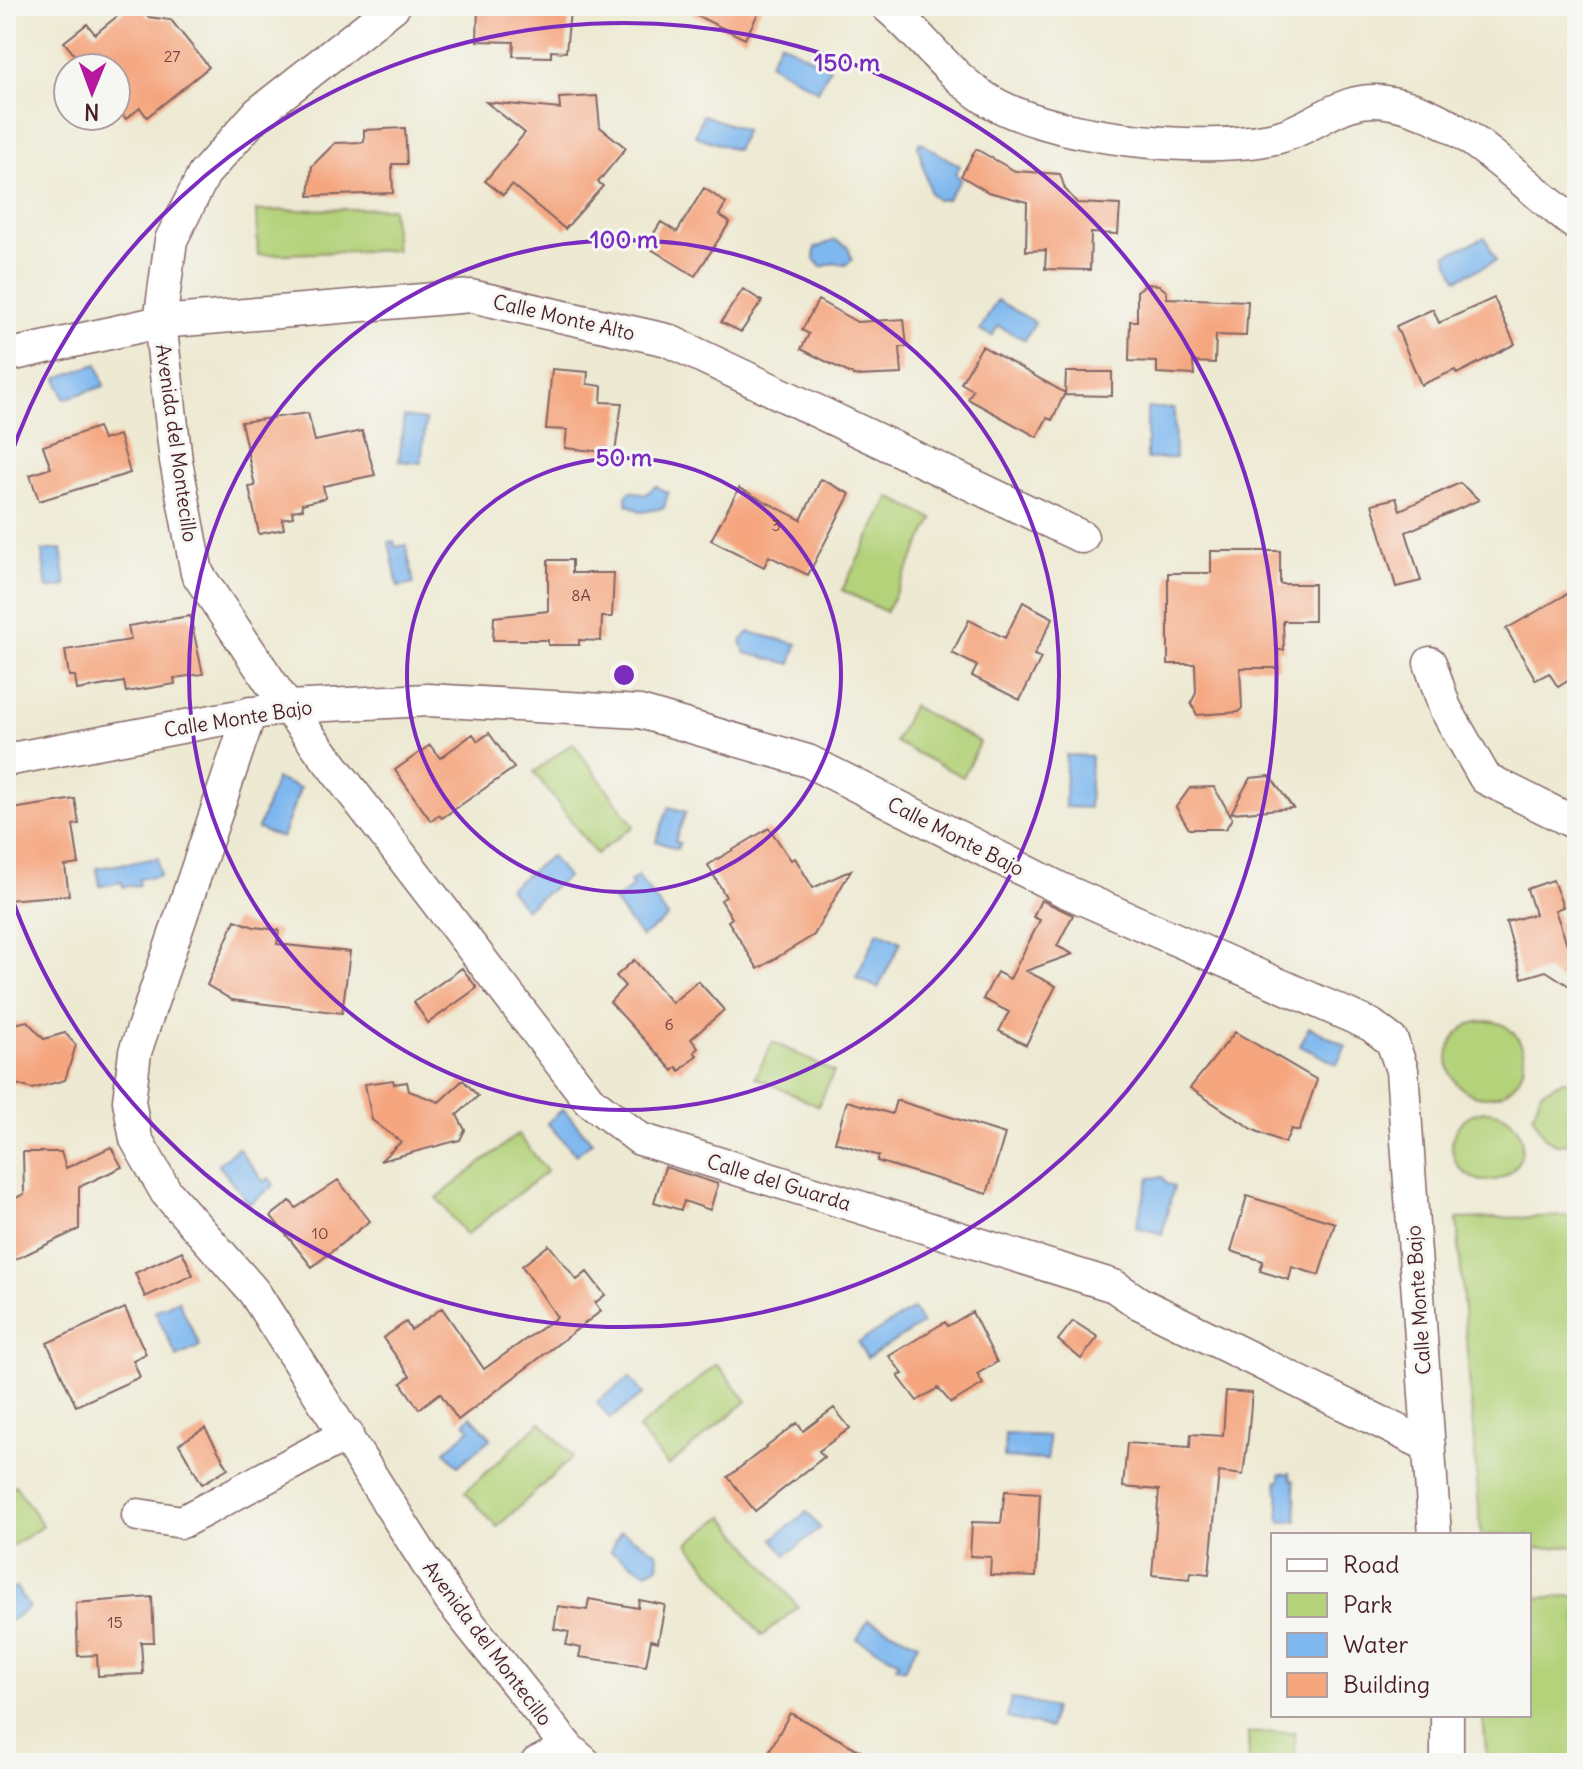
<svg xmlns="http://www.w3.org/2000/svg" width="1583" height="1769" font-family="Delius,sans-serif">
<rect width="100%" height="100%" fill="#f6f6f2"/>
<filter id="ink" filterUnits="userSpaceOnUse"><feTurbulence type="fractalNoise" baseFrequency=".0125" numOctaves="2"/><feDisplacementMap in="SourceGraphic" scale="16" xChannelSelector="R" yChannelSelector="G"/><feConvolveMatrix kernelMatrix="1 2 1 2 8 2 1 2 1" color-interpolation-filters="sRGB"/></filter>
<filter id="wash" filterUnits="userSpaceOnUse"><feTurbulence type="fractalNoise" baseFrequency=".006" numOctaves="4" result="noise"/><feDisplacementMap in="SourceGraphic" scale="32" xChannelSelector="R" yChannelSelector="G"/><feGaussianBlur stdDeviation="1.8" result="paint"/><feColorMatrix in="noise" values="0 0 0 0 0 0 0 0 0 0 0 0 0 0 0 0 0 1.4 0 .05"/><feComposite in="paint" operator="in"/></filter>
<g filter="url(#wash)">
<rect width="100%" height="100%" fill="#ede9d2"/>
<!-- green -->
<path fill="#b3d279" stroke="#7e7852" stroke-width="2" d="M1250,6H1298L1294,21L1249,10Z
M392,208L396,250L258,255L256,211Z
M890,497L933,519L886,612L842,590Z
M912,706L980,742L963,777L895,742Z
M573,743L634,826L596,854L534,772Z
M1448 1059a38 38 0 1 1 76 0a38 38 0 1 1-76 0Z
M773,1042L834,1072L818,1106L755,1077Z
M1563,1080L1577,1082V1143L1556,1144L1545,1138L1533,1116L1541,1092Z
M1452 1146a35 35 0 1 1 70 0a35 35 0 1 1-70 0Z
M518,1134L547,1171L466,1235L437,1198Z
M1577,1216V1546L1529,1549V1535H1481L1457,1219Z
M717,1364L747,1401L668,1466L638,1429Z
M541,1422L573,1457L497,1527L465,1492Z
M15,1485L43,1526L6,1550V1491Z
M724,1516L798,1607L762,1636L688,1543Z
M1577,1596V1763H1487L1483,1715H1529V1598Z
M1294,1732L1296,1763H1249L1248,1733Z"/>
<!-- water -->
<path fill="#7eb8ef" stroke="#646c8d" stroke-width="2" d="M780,42L830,68L818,91L769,63Z
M703,115L745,130L736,150L695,136Z
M920,142L960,166L955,174L961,179L947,199L937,200L930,193L918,146Z
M1485,237L1496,261L1457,279L1446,255Z
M835,240L848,247L852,260L845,265L834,263L821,267L814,259L815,248Z
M997,300L1035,322L1025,340L998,326L992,336L980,330Z
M97,364L104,386L64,399L57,378Z
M1147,408H1174L1175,458L1147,459Z
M404,417L426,420L421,463L399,461Z
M656,486L668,493L664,508L642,512L627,504L626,496L631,491L646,494Z
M394,541L395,547L406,545L414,584L398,587L389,542Z
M61,549L66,586L47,589L42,551Z
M749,632L797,644L791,664L745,653L741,641Z
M1066,755L1091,756L1089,808L1065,807Z
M276,779L300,788L282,838L258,829Z
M669,807L686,812L675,841L680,843L677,849L656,841Z
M551,856L567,877L525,909L509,888Z
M158,858L160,876L139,879V885L123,887L122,882L100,886L97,868Z
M638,876L668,917L641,937L614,901L633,887L630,882Z
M878,931L901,942L878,988L856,978Z
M1309,1027L1346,1046L1337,1064L1300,1046Z
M563,1109L592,1142L576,1155L547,1123Z
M238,1148L264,1182L269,1178L274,1185L249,1204L218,1164Z
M1163,1177L1167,1184L1174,1186L1162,1234L1136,1227L1149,1178Z
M178,1300L200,1346L177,1357L155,1311Z
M913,1309L922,1324L867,1358L858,1343Z
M630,1377L643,1394L610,1419L597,1402Z
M471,1416L491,1438L458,1466L445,1451L470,1429L465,1422Z
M1005,1434L1048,1436V1460L1004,1458Z
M1290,1473L1291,1480H1294L1297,1521L1280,1522L1277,1481H1280V1474Z
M807,1512L820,1528L786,1555L773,1539Z
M621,1531L657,1552L659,1566L646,1572L610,1551Z
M16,1587L29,1608L6,1623V1593Z
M868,1620L918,1643L905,1669L896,1666L899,1661L857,1639Z
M1011,1698L1054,1708L1050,1728L1007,1718Z"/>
<g id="blocks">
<!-- building -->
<path fill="#f5a67f" d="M130,6H140L148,17L171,20L209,67L147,117L140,108L126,119L116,107V68H85L64,42L87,24L95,34Z
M478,6H530V9L570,11L566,52L551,51V57L513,56L514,42L477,41Z
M677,6H762L745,39Z
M597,96L600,127L626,148L598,182L603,186L565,229L512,185L503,195L485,181L525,133L486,102L560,109L559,98Z
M405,128L407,164H392L393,193L309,196L312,166L335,143L364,142V130Z
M976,149L1015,171L1060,174L1065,189L1077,203L1120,205L1118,234L1091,233L1090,270L1045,269L1046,250L1026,251L1027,202L988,192L961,176Z
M704,188L726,203L719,215L730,222L695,276L646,246L661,222L677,232Z
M1147,284L1159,285L1167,292V298L1248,301L1246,336L1216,335L1215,363L1193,362L1194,375L1157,373V362L1129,361L1130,321H1137V291Z
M743,289L762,301L741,332L721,322Z
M1494,298L1515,344L1457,374L1455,370L1421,385L1396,326L1433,309L1439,323Z
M818,300L857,322L904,319L907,347H900L902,374L855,376L801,349L809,334L802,330Z
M982,346L1065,393L1052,420L1047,418L1037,437L968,399L973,390L961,383Z
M552,369L588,372L587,384L602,386L601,402L622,403L615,453L565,448L567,430L546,429Z
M1066,372H1112V396L1065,395Z
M308,413L315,441L362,431L375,475L323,486L326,498L302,504L303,509L292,511L293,517L282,519L284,529L259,534L249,487L255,486L241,422Z
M98,427L103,440L119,435L130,473L39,501L30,475L51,468L43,446Z
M821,479L850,494L808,575L769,556L764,567L711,540L739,488L801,520Z
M1460,483L1479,500L1406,532L1421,581L1396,587L1372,504L1396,498L1400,510Z
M1211,551H1280V584H1314V621H1283L1284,650H1278V668H1240L1242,708L1239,712L1197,715L1191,703L1196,693L1195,664H1168V573H1211Z
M548,560H572V573H614L612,617H602L601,641L579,640V645H548V640H493L494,617L548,611Z
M1567,594L1577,611V675L1558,687L1549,673L1536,680L1506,629Z
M1023,602L1053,618L1034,655L1041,658L1020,700L972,676L977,666L952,653L969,620L1005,638Z
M190,616L203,674L174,678L175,684L126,692L124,682L77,690L75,676H69L65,650L131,640L128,626Z
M489,733L514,768L442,818L439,815L431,821L395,770L430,745L440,758L473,734L478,741Z
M1270,776L1293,808L1231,813L1250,778Z
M1214,787L1232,818L1226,829H1189L1176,807L1190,788Z
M75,799L79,824L73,825L79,864L65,866L69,895L6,900V810Z
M769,828L791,860L795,858L813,888L851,870L814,935L758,969L728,921L732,918L721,900L726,897L708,865Z
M1553,880L1563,907L1555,910L1567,944L1577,951V991L1546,971L1522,978L1506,922L1535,914L1527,889Z
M1041,900L1073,915L1057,946L1073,954L1026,971L1056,986L1026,1045L999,1031L1009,1012L983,999L997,972L1010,979L1040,920L1033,917Z
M235,920L254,927L279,930L277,944L350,952L342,1013L232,1000L207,985Z
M634,960L672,1003L698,981L724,1010L691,1039L698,1048L694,1052L697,1055L680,1071L677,1067L673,1071L610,1002L625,986L616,976Z
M462,968L477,988L428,1023L414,1002Z
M27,1021L44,1039L65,1033L76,1045L65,1080L32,1089L6,1081V1026Z
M1235,1032L1317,1080L1299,1131L1291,1129L1285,1143L1254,1130L1190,1088Z
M393,1080L394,1084L407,1082L409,1091L439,1102L463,1080L478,1096L457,1115L465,1130L460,1140L380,1161L401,1142L372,1120L365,1084Z
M896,1100L1005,1134L987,1194L877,1161L879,1156L835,1142L847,1101L892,1114Z
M111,1147L122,1167L79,1187V1229L6,1264V1203L24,1194L23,1152H61L66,1168Z
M665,1167L718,1184L710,1210L684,1201L681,1210L654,1202Z
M338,1180L370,1221L312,1267L271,1216L290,1201L296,1208Z
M1247,1196L1335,1223L1319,1275L1292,1267L1289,1280L1260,1271L1263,1261L1231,1251Z
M549,1245L577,1280L587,1272L605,1295L595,1303L601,1311L458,1420L440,1393L419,1409L401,1383L410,1376L383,1338L406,1322L411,1330L442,1308L484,1369L557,1317L522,1266Z
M182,1251L193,1275L145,1297L135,1273Z
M125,1308L146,1354L133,1360L140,1377L76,1406L47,1343Z
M972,1312L997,1362L977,1374L983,1384L951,1403L938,1388L917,1401L898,1376L903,1374L889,1356L945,1322L948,1326Z
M1073,1321L1098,1337L1081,1359L1058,1340Z
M1226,1391L1252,1393L1248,1438L1243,1475L1219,1472L1209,1574L1191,1572L1190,1579L1152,1575L1159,1490L1123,1487L1127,1443L1190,1447L1191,1434L1223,1436Z
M834,1408L850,1428L819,1451L824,1457L755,1511L728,1477L797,1423L803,1431Z
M205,1428L228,1468L202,1484L179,1444Z
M1005,1491L1040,1493L1036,1577L990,1575L991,1557L970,1556L972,1522L1001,1523Z
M152,1597L154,1642H141L143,1674L98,1676L97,1655L78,1656L76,1603Z
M589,1599L638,1608L639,1600L665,1605L658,1642L651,1640L646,1666L579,1657L581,1648L566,1645L569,1632L554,1629L558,1606L587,1610Z
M790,1713L883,1763H763Z"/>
</g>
</g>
<g filter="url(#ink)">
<use href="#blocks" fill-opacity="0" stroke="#836665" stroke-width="2"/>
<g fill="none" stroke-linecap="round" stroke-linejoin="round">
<!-- minor casing -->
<g stroke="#836665" stroke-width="35">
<path id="minor" d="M394,6L258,113L204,174L171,240L160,322L176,461L197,573L287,707L589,1100L640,1139L1114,1286L1139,1303L1429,1446
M887,6C919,33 944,69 979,94C1040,139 1206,155 1279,137C1317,127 1342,95 1386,102C1461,113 1519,183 1577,225
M6,356L160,322L471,296L667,340L1082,537
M1430,663L1445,708L1485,778L1577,824
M250,713L135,1052L129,1101L136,1139L166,1192L254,1292L449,1598L568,1748L585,1763
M6,760L287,707L428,700L640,712L808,761L1063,890L1371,1025L1392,1041L1402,1070L1435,1535
M138,1515L182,1522L347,1434
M1447,1715V1763
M537,1763L568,1748"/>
</g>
<!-- minor -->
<use href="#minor" stroke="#fff" stroke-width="32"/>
</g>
</g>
<!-- distance rings -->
<g fill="none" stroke="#7b2cbf" stroke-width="4">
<circle cx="624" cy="675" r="217"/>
<circle cx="624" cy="675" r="435"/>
<path d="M8 463A652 652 0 1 1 8 887"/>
</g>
<g text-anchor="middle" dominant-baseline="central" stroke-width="6" stroke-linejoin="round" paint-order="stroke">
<!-- number labels -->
<g font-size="16" fill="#754140">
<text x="172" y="56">27</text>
<text x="776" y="525">3</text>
<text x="581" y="595">8A</text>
<text x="669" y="1024">6</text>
<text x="320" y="1233">10</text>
<text x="115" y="1622">15</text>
</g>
<!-- street labels -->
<g font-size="20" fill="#4a1f2b" stroke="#f6f6f2">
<text transform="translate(564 317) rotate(13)">Calle Monte Alto</text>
<text transform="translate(177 443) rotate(82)">Avenida del Montecillo</text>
<text transform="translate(238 718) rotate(-9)">Calle Monte Bajo</text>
<text transform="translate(956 836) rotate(27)">Calle Monte Bajo</text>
<text transform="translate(779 1182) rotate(17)">Calle del Guarda</text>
<text transform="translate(1418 1300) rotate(-94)">Calle Monte Bajo</text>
<text transform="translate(488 1643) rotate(53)">Avenida del Montecillo</text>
</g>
</g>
<circle cx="624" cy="675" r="12" fill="#7b2cbf" stroke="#f6f6f2" stroke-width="4"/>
<g font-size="24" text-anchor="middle" font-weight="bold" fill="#7b2cbf" stroke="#f6f6f2" stroke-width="6" stroke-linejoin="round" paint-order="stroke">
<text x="847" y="71">150 m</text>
<text x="624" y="248">100 m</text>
<text x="624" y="466">50 m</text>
</g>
<!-- margin -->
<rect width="1583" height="1769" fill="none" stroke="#f6f6f2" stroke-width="32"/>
<!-- legend -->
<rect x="1271" y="1533" width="260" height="184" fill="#f6f6f2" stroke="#b1a0a2" stroke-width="2"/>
<rect x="1287" y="1559" width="40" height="12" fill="#ffffff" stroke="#b1a0a2" stroke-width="2"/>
<text x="1343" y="1573" font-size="24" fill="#4a1f2b">Road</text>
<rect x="1287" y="1593" width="40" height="24" fill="#b3d279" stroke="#b1a0a2" stroke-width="2"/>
<text x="1343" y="1613" font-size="24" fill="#4a1f2b">Park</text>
<rect x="1287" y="1633" width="40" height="24" fill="#7eb8ef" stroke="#b1a0a2" stroke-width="2"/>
<text x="1343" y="1653" font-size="24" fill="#4a1f2b">Water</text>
<rect x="1287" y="1673" width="40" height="24" fill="#f5a67f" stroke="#b1a0a2" stroke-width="2"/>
<text x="1343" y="1693" font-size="24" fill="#4a1f2b">Building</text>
<!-- north arrow -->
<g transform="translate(92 92) rotate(181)"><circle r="38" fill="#f6f6f2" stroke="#b1a0a2" stroke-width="2"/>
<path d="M0-6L14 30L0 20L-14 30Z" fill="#b5179e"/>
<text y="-12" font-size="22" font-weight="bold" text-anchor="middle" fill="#4a1f2b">N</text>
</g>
</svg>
